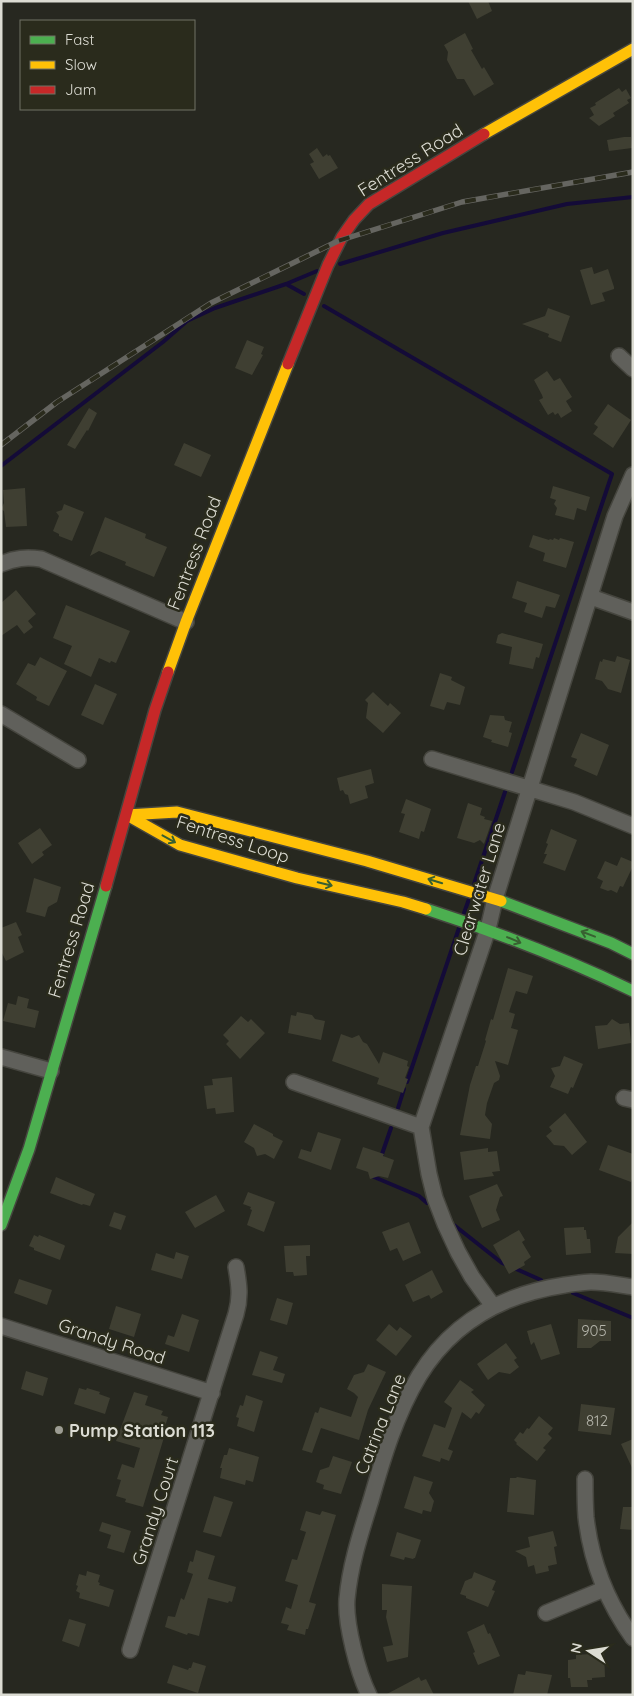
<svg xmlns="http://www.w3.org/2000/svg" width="634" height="1696" font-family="Quicksand,sans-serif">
<rect width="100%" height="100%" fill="#272820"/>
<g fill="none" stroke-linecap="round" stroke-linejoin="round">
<!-- stream -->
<path stroke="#140b38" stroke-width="4" d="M340,264L443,233L567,204L633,197
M286,284L304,294
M324,306L612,474L512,772
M1,466L163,342L187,321L215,308L286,284L317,271
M474,884L505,792
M464,913L469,899
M407,1082L459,928
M398,1108L404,1089
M381,1157L391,1128
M376,1173L374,1177L419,1196L427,1203
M454,1225L502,1263L507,1265
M514,1268L541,1280
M573,1293L633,1318"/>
</g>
<!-- building -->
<path fill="#3f3f32" d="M468,1H488L492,11L477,19Z
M465,33L473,49L471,50L482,69L484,67L494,84L474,96L464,79H457L447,60L448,52L444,45Z
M619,88L622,92L626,89L631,98L627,100L629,103L613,113L615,116L599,126L589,118L594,115L590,108L596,105L595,103Z
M624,137H631L632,148L609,151L607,140Z
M317,148L323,157L327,154L328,156L330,155L338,168L319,179L310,164L314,162L309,154Z
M592,267L594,274L608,269L614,287V289L602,293L605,301L591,305L580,270Z
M548,308L570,316L561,342L548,337L549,334L522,324L545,316Z
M247,340L264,347L261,354L263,355L252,375L235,368Z
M547,371L554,381L560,378L572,397L566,401L572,411L561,418L558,413L555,415L553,412L548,415L539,400L543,398L542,395L534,380Z
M608,404L631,420L613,448L593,434L598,427L594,424Z
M89,408L97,413L88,431L87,430L75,449L67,445Z
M184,443L211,455L201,477L174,465Z
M553,486L590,497L586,511L577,508L574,520L555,515L557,508L554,504L556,500L550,498Z
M25,488L27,526L6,527L4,511L1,509L4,503L3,490Z
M64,504L84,512L72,541L59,536V534L53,531L59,516L56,512L62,510Z
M105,517L146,534L145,538L167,547L154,577L125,565L126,562L99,551L90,556Z
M533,535L549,540L550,539L553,540L554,538L559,540L560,538L574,542L566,568L543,561L545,553L529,547Z
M517,581L560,595L555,608L546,606L542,618L524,612L527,603L512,598Z
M16,590L36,614L28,621L33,627L24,634L17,625L1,636V603Z
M66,605L130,631L116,663L111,661L110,663L99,658L91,677L64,664L72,646L53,638Z
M502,633L543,644L539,658L536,657L533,669L509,664L512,647L496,643L498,635Z
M617,656L630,660L621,693L608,689L602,681L595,679L600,661L602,662L603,659L615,662Z
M40,657L67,671L49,706L36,700L37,697L16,684L28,663L35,666Z
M440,673L452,677L451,680L465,687L460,705L447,702L444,710L430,706Z
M95,684L117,694L103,725L81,715Z
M373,692L388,706L390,703L401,713L383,733L366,718L368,703L365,700Z
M490,715L504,716L505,720L512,722L509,732L512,733L508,747L491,742L492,740L483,737Z
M581,733L609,745L597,776L574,766L577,759L571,757Z
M371,769L374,783L365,786L368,798L350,804L348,795L345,794L343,790L340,791L337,778Z
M406,799L431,809L424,832L421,831L419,839L399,832L405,814L401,813Z
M468,803L482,808L480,815L485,817L484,819L492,821L484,844L480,840L474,843L457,838Z
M40,828L52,845L42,852L44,855L32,864L18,843Z
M551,829L577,840L565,871L543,863L547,854H544L548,844L546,843Z
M621,857L633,862V866L623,887L620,886L617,893L611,890L608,891L600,888L603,881L597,878L605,861L617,866Z
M34,878L61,887L57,902L48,907L45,917L26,912Z
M16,922L22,935L18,937L24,952L6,961L1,951V928Z
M508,968L533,976L527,994L516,991L509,1012L515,1014L511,1028L518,1030L508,1065L495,1061L500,1076L499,1080L494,1083L487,1103L485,1115L492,1124L490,1139L460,1135L470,1085L476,1066H478L486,1041L485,1040L491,1019L493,1020Z
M18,996L29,999L27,1008L39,1011L35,1028L3,1021L8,1003L16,1005Z
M297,1012L312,1015L315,1019L325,1021L321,1040L288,1033L291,1015L296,1016Z
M241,1016L248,1022L251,1019L265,1033L240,1059L226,1044L229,1041L223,1035Z
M612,1019L620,1024L629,1023L631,1043L598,1049L595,1026L607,1025Z
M341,1034L352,1038L359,1035L363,1042L367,1044L379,1064L383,1052L408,1061L407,1066L409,1067L405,1078L408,1079L403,1093L377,1084L379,1078L332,1061Z
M564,1056L583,1064L573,1088L571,1087L568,1094L550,1087L555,1076L551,1068L560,1066Z
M232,1077L234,1112L216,1114L215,1108L207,1109L204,1086L213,1085L212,1079Z
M565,1113L587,1142L572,1155L564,1146L554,1145L546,1136L552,1131L549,1127Z
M254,1124L273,1134V1136L283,1141L274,1159L265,1154L257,1156L254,1148L244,1142Z
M318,1132L341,1139L331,1170L298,1158L301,1149L311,1152Z
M608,1145L633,1154V1176L631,1182L599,1170Z
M363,1147L384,1154L383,1156L394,1160L388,1178L379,1176L370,1179L368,1172L356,1168Z
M488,1148V1152L497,1151L500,1171L492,1172L494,1176L464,1180L460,1152Z
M56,1177L95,1194L90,1206L83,1204L82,1205L50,1193Z
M497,1184L503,1196L500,1197L496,1210L500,1220L482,1228L469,1196Z
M248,1192L275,1202L264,1232L247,1225L252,1210L250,1209L251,1207L243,1204Z
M216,1195L225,1211L195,1228L185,1212Z
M114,1212L126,1216L121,1230L109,1226Z
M409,1222L421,1253L403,1261L397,1248L390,1251L382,1232Z
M633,1222V1254L615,1253L618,1237Z
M584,1227V1230H586L587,1239H590L591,1253L566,1255L564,1228Z
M519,1230L525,1240L522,1242L531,1257L524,1262L525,1265L509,1274L493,1245Z
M34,1235L38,1237L39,1235L64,1245L65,1246L60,1260L34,1250V1248L29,1246Z
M310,1245V1256H306L307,1275L294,1276L293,1272H286L284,1246Z
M176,1252L189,1256L182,1279L151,1270L156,1253L174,1259Z
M432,1270L443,1292L431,1299L429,1295L413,1302L405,1285Z
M19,1279L52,1290L47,1305L14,1293Z
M277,1298L293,1303L287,1325L270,1320Z
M116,1306L141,1314L134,1337L109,1329Z
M182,1314L199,1320L189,1352L165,1344L168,1335L174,1337Z
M578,1319L611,1321V1341H600L591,1348H577Z
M389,1324L397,1331L400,1327L412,1336L396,1356L376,1340Z
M551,1324L560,1354L541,1360L534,1342L531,1345L527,1331Z
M506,1343L517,1358L514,1360L519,1367L510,1374L499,1372L488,1380L477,1364Z
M260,1351L278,1357L273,1370L285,1374L282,1383L252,1375Z
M368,1364L386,1372L368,1410L359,1440L321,1428L312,1453L302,1450L315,1412L318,1413L320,1407L351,1417L358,1397L354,1393L347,1389L354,1375L364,1372Z
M26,1371L48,1378L43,1396L21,1389Z
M460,1380L474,1390L471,1392L485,1405L479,1414L476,1412L471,1419L462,1412L448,1449L453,1451L449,1461L441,1458L440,1462L422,1456L434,1424L445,1428L452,1408L444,1402Z
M79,1388L86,1390L87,1388L100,1392L99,1394L110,1398L105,1414L74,1404Z
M134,1392L148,1396L145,1405L163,1411L161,1415L168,1417L163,1433L165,1434L143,1507L125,1502L126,1499L116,1496L121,1480L117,1479L122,1464L134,1468L140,1448L116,1441Z
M246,1395L263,1401L254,1432L237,1426L239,1418L236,1417L240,1405L243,1406Z
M581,1404L615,1408L611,1435L578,1431Z
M539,1416L553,1428L548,1434L552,1438L543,1448L546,1450L537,1461L516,1444L517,1443L514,1440L520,1432L523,1434L527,1428L529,1429Z
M633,1439V1470L621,1444Z
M229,1448L259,1457L253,1482L246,1480L245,1485L220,1478L222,1468H220L224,1455H227Z
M333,1456L352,1462L341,1494L323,1489L324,1485L316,1482L320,1470L329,1467Z
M414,1476L433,1482L429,1493L434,1501L431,1512L423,1510L422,1514L404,1508Z
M517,1477L536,1480L534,1515L507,1512L510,1478H516Z
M214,1496L233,1502L221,1537L203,1532Z
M623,1507H633V1530L620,1529Z
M306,1511L320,1515L322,1511L336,1515L309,1602L316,1604L308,1629H306L305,1635L287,1630L289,1625L281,1623L286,1607L291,1609L298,1585L285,1581L292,1559L297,1560L306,1532L300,1530Z
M102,1522L131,1531L124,1553L107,1548L111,1535L99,1531Z
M553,1531L557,1546L554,1547L557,1564L548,1566L549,1571L536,1574L534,1565L528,1567L526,1557L515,1551L530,1547L528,1537Z
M397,1532L421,1540L415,1558H414L413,1559L405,1557L404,1560L390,1556Z
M196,1550L215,1556L208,1579L236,1587L232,1602L229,1601L228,1603L208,1598L199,1636L188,1633L187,1635L165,1627L168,1616L175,1617L181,1598L184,1600L193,1574L187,1572L190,1561L193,1562Z
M87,1571L100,1575L98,1582L100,1583L99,1585L114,1590L109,1607L79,1598L80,1593L76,1591L78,1586L76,1585L79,1574L86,1576Z
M474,1572L496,1581L492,1590L495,1591L488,1607L466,1598V1596L460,1594L465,1581L472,1578Z
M382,1584L412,1586L408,1657L387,1662L383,1647L393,1645L386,1617L387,1610H382Z
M69,1619L86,1624L79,1647L62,1641Z
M484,1624L488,1634L490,1633L500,1656L478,1665L473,1653L475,1652L467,1632Z
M589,1651H604L605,1677L592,1678V1680H587L588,1687H571L570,1678H568V1660L576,1659V1655L590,1654Z
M193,1662L206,1666L198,1693L167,1683L173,1665L188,1670L189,1668H191Z
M526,1671L552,1675L547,1695H513L518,1674L525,1675Z
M419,1677L421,1681L426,1679L434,1695H385Z"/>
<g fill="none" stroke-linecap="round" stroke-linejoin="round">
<!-- street casing -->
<g stroke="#45453e" stroke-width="18">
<path id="street" d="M619,356L633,369
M1,564C15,558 26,557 41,559L186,622
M591,597L633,612
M1,714L78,760
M432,759L574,802L633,826
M1,1057L51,1071
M294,1082L421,1127
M624,1098L633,1100
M493,1306L472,1277L458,1252L445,1224L435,1198L429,1174L421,1127L488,929L495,899L615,516L633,475
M1,1326L212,1393
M585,1479C585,1491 585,1504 586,1517C591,1561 607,1602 633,1638
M546,1613L604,1589
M130,1650L236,1314C241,1297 239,1284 236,1267
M369,1695C358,1673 345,1623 347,1599C350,1565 361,1532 371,1500C383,1458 396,1414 419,1376C452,1322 504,1294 565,1285C574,1284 583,1282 591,1282C605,1282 619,1285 633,1287"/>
</g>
<!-- fast casing -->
<g stroke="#45453e" stroke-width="14">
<path id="fast" d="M501,901L611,943L633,954
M426,909C497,932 566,959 633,991
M1,1225L29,1149L106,886"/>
</g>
<!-- slow casing -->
<g stroke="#45453e" stroke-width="14">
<path id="slow" d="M484,134L633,49
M168,672L186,622L288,364
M127,815L180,845L297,878L403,902L426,909
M127,815L177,812L367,861L501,901"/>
</g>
<!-- jam casing -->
<g stroke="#45453e" stroke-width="14">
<path id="jam" d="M288,364L328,265L342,237L354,220L369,204L484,134
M106,886L155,710L168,672"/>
</g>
<!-- street -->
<use href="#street" stroke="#60605b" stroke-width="15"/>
<!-- fast -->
<use href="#fast" stroke="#4caf50" stroke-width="11"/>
<!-- slow -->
<use href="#slow" stroke="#ffc107" stroke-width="11"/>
<!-- jam -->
<use href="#jam" stroke="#c62828" stroke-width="11"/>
<!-- rail casing -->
<g stroke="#656560" stroke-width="5.5">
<path id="rail" d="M1,445L57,402L211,303L338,241L462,202L633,172"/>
</g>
<!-- rail -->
<use href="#rail" stroke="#2a2b1c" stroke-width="4" stroke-dasharray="11" stroke-linecap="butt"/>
</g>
<!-- one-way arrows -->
<defs><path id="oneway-shaft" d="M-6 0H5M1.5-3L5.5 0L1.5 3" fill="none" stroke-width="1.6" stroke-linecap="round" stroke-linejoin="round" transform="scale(1.25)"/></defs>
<g stroke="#386031">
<use href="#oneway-shaft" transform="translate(169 839) rotate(29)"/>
<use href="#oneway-shaft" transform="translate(435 881) rotate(-163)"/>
<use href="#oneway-shaft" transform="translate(325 884) rotate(13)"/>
<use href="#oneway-shaft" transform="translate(588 934) rotate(-159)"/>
<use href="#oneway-shaft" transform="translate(514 940) rotate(23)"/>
</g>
<!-- markers -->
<circle fill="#9d9d94" stroke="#2a2b1c" stroke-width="2" cx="59" cy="1430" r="5"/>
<g text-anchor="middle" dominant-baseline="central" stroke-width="5" stroke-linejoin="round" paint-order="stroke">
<!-- number labels -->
<g font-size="15" fill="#b5b5ab">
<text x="594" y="1330">905</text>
<text x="597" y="1420">812</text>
</g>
<!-- street labels -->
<g font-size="18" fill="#dcdcd3" stroke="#2a2b1c">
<text transform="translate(410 160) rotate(-32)">Fentress Road</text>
<text transform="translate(194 553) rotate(-69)">Fentress Road</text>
<text transform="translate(233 839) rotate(18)">Fentress Loop</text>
<text transform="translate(479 889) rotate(-73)">Clearwater Lane</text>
<text transform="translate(71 940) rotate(-73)">Fentress Road</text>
<text transform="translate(112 1341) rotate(18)">Grandy Road</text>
<text transform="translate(380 1424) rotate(-68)">Catrina Lane</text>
<text transform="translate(155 1511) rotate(-72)">Grandy Court</text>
</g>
<!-- poi labels -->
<g font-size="18" font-weight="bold" fill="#dcdcd3" stroke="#2a2b1c" text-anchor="start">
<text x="69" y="1430">Pump Station 113</text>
</g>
</g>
<!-- border -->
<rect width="634" height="1696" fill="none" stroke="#dcdcd3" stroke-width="5"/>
<!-- legend -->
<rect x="20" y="20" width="175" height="90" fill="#2a2b1c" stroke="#717265"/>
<rect x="30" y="36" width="25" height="8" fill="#4caf50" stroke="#717265"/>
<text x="65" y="45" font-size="15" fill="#dcdcd3">Fast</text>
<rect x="30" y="61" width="25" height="8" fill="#ffc107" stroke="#717265"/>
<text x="65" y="70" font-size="15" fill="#dcdcd3">Slow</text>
<rect x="30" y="86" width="25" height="8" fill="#c62828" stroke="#717265"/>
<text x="65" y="95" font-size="15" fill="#dcdcd3">Jam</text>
<!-- north arrow -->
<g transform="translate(589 1651) rotate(282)" stroke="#2a2b1c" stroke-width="4" paint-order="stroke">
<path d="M0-4L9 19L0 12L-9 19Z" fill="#dcdcd3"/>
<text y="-8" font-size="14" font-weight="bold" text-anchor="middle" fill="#dcdcd3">N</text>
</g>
</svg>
